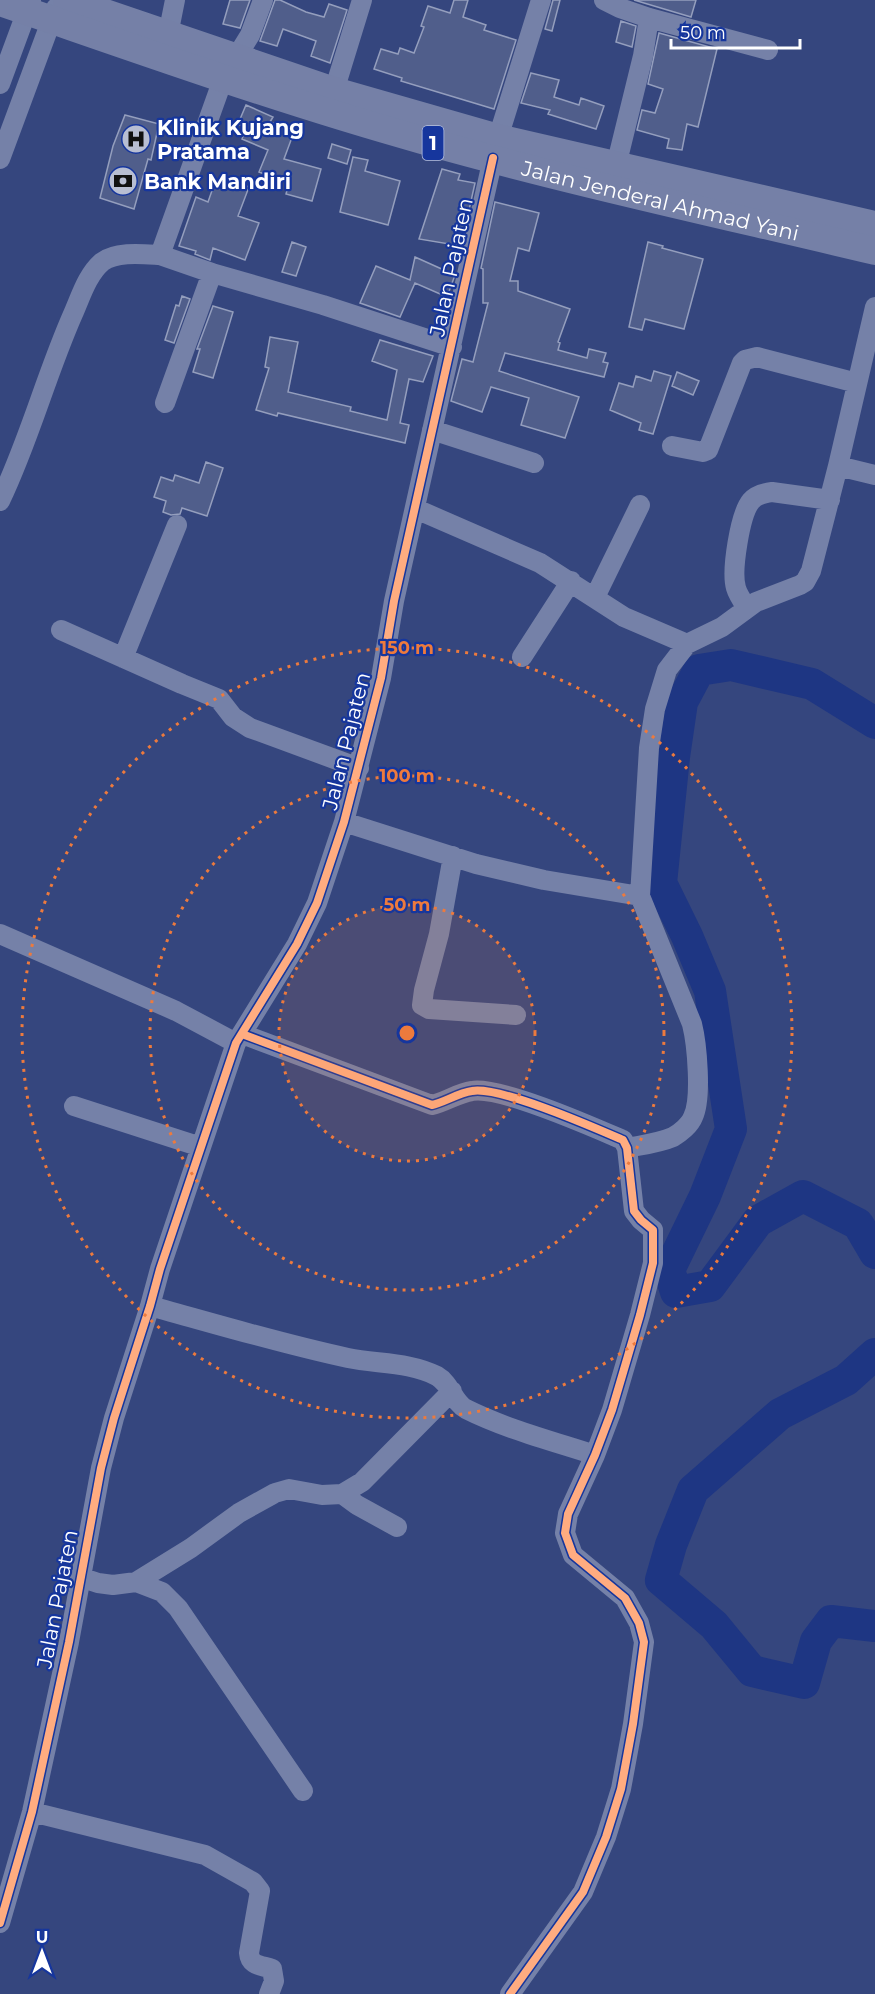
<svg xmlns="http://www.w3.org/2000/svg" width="875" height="1994" font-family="Montserrat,sans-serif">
<rect width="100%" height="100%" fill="#35467e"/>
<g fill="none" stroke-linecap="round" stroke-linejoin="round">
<!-- river -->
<path stroke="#1e3683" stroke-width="32" d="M875,723L812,684L731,665L699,670L682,702L674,757L661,883L687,936L710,991L731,1129L705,1196L669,1270L676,1292L710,1286L758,1221L803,1196L858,1224L875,1253
M875,1354L846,1380L780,1414L693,1490L671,1545L661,1580L714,1625L752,1671L804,1683L816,1641L831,1621L875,1626"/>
</g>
<!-- building -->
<path fill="#505e8b" stroke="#949ebd" stroke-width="1.5" d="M230,0H250L240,28L223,24Z
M275,0H280L306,12L324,17L329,4L347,10L330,63L311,56L316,41L283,29L277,46L260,41Z
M454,0H468L463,17L486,25L484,30L516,40L494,109L401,81L402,78L374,69L381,49L398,54L400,48L414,53L424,27L421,26L428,6L450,13Z
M553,0H560L552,31L545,29Z
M634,0H696L691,17Z
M621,21L636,26L632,47L616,42Z
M659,33L717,49L698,127L687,124L682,150L667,148L669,139L637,130L642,110L655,113L663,89L648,84Z
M531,73L559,80L554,97L579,105L581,98L604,106L596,129L548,114L550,110L521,103Z
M246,105L273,117L270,122L294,132L284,159L321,169L312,201L286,194L289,183L259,172L268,150L242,139L246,128L238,124Z
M125,115L159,124L151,160L148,159L134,209L100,198L113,146Z
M332,144L351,150L347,164L328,158Z
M353,157L368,160L365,171L400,181L388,225L340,212Z
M442,169L460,174L458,180L475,183L461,246L419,239Z
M233,181L249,187L238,216L259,223L245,260L213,248L210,260L195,254L196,251L179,246L196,197L208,202L215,182L230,188Z
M495,202L539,213L529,251L518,248L510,281H518V291L570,309L558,342L560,343L558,350L587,358L589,349L606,353L603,362L608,363L604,377L505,353L499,371L579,397L565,438L521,425L529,398L491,387L482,412L451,401L462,359L473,362L488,303H483V269L481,268Z
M292,242L306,247L296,276L282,272Z
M648,242L663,246L662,248L703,259L684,329L645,319L642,330L629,327Z
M415,257L455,275L447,297L415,283L400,317L360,303L376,266L410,280Z
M182,296L190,299L174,343L165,340L176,305L179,306Z
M213,306L233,312L213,378L193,372L200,349H197Z
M270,337L298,342L288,392L351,407L350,411L387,420L397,370L372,361L380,340L433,356L423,382L409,379L400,423L409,425L405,443L278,413L277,416L256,410L269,368L265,367Z
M654,371L671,376L653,434L639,430L641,423L610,410L619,383L633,387L636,376L651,381Z
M677,372L699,381L693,395L672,386Z
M206,462L223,468L207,516L182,508L180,514L171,515L163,512L166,501L154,497L161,477L173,481L175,475L199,483Z"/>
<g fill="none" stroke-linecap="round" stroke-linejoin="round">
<!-- minor -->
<path stroke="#7581a8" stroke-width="20" d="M604,0L620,8L649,18L768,50
M168,35L175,0
M0,84L31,0
M334,91L362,0
M498,138L541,0
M0,159L56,8
M616,166L643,56L649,18
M160,255L212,273
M165,403L212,273L323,305L452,347
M432,430L534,463
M672,446L703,452L708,450L742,363L745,360L757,357L857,383
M838,466L875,307
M0,501C29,441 46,375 73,314C81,296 87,275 102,262C116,251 143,254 160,255L223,79L250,35L263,0
M416,509L540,563L624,617L687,644L722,627L756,602L800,585L805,582L811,571L838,466L875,475
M595,597L640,505
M747,608C743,602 738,595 736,588C731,571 740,514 751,501C756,495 764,493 772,492L830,500
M61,630L182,684L219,699L233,717L250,728L359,768
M522,657L571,581
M123,658L177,525
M344,822L476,864L544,880L640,896
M453,856L439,934L424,990L422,1005L429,1009L516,1015
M0,934L176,1011L236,1043
M242,1034L432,1105C445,1102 458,1093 472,1091C500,1086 593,1127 623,1140L627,1148L634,1211L641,1220L653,1230V1263L640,1315L612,1410L595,1455L568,1514L565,1533L573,1555L625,1598L639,1623L644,1642L633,1724L621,1789L606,1837L583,1892L510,1994
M74,1106L201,1147
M627,1148C642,1145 659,1143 673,1137C680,1133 690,1125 693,1117C702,1099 697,1044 692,1024L640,896L649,748L655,709L667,670L687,644
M150,1306C216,1324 282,1344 348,1358C377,1364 410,1362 437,1376C451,1384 453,1402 466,1409C506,1429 552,1441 595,1455
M342,1494L357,1505L397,1527
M80,1577L98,1583L113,1585L136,1582L191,1548L239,1513L275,1493L289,1489L322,1495L342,1494L362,1482L452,1391
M136,1582L162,1592L178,1608L303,1791
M32,1812L205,1855L253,1882L260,1891L249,1953C250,1966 261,1965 272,1969L274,1981L269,1994
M0,1923L32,1812L69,1642L101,1468L114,1418L150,1306L160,1269L236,1043L297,944L317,903L344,822L381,678L394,601L493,158"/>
<!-- highway -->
<g stroke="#7580a7" stroke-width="28">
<path d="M67,0L334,91L498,138L875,225"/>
<path id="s1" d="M0,2C140,50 279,100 422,140C571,182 724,215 875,251"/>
</g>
<!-- cycleway casing -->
<g stroke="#16369d" stroke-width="11">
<path id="cycleway" d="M242,1034L432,1105C445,1102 458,1093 472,1091C500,1086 593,1127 623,1140L627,1148L634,1211L641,1220L653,1230V1263L640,1315L612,1410L595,1455L568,1514L565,1533L573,1555L625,1598L639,1623L644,1642L633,1724L621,1789L606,1837L583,1892L510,1994
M0,1923L32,1812L69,1642L101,1468L114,1418L150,1306L160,1269L236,1043L297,944L317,903L344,822L381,678L394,601L493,158"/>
</g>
<!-- cycleway -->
<use href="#cycleway" stroke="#ffac80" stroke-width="8"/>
</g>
<!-- distance rings -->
<circle cx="407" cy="1033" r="128" fill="#ed7a3d" fill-opacity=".12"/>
<g fill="none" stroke="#ed7a3d" stroke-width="3" stroke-dasharray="3 6">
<circle cx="407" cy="1033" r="128"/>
<circle cx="407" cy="1033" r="257"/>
<circle cx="407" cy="1033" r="385"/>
</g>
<!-- icons -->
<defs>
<g id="hospital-disc" transform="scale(1.5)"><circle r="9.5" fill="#b8bed2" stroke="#16369d"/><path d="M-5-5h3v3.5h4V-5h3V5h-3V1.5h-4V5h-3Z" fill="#111"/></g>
<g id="bank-disc" transform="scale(1.5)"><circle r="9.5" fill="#b8bed2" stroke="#16369d"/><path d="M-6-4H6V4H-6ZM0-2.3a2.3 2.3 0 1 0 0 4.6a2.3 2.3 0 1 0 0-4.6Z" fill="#111"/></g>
</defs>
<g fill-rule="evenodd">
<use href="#hospital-disc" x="136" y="139"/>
<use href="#bank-disc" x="123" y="181"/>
</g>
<g text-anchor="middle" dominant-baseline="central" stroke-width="4.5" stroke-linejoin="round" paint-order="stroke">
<!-- shield labels -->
<rect fill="#16369d" stroke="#b9c3e2" stroke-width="1.5" x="422.5" y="126" width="21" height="34" rx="4.5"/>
<g font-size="20" font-weight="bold" fill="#fff">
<text x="433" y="143">1</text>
</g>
<!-- poi labels -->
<g font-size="21" font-weight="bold" fill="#fff" stroke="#16369d" text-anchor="start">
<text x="157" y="127">Klinik Kujang<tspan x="157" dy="24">Pratama</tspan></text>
<text x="144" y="181">Bank Mandiri</text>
</g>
<!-- street labels -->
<g font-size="21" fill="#fff" stroke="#16369d">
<text stroke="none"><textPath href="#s1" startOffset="690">Jalan Jenderal Ahmad Yani</textPath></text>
<text transform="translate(451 267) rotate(-78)">Jalan Pajaten</text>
<text transform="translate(346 741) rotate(-76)">Jalan Pajaten</text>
<text transform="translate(57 1599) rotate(-79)">Jalan Pajaten</text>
</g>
</g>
<circle cx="407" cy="1033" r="9" fill="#ed7a3d" stroke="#16369d" stroke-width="3"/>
<g font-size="18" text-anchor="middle" font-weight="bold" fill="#ed7a3d" stroke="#16369d" stroke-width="4.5" stroke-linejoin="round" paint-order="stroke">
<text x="407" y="654">150 m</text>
<text x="407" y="782">100 m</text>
<text x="407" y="911">50 m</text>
</g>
<!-- north arrow -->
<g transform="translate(42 1952)" stroke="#16369d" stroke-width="4.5" paint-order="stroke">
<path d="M0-4.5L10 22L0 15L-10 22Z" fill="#ffffff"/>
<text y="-9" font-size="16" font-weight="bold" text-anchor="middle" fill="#ffffff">U</text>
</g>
<!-- scale -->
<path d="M671 39v9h129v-9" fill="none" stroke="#ffffff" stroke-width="3"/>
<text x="680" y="39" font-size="18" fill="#ffffff" stroke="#16369d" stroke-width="4.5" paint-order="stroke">50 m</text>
</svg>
